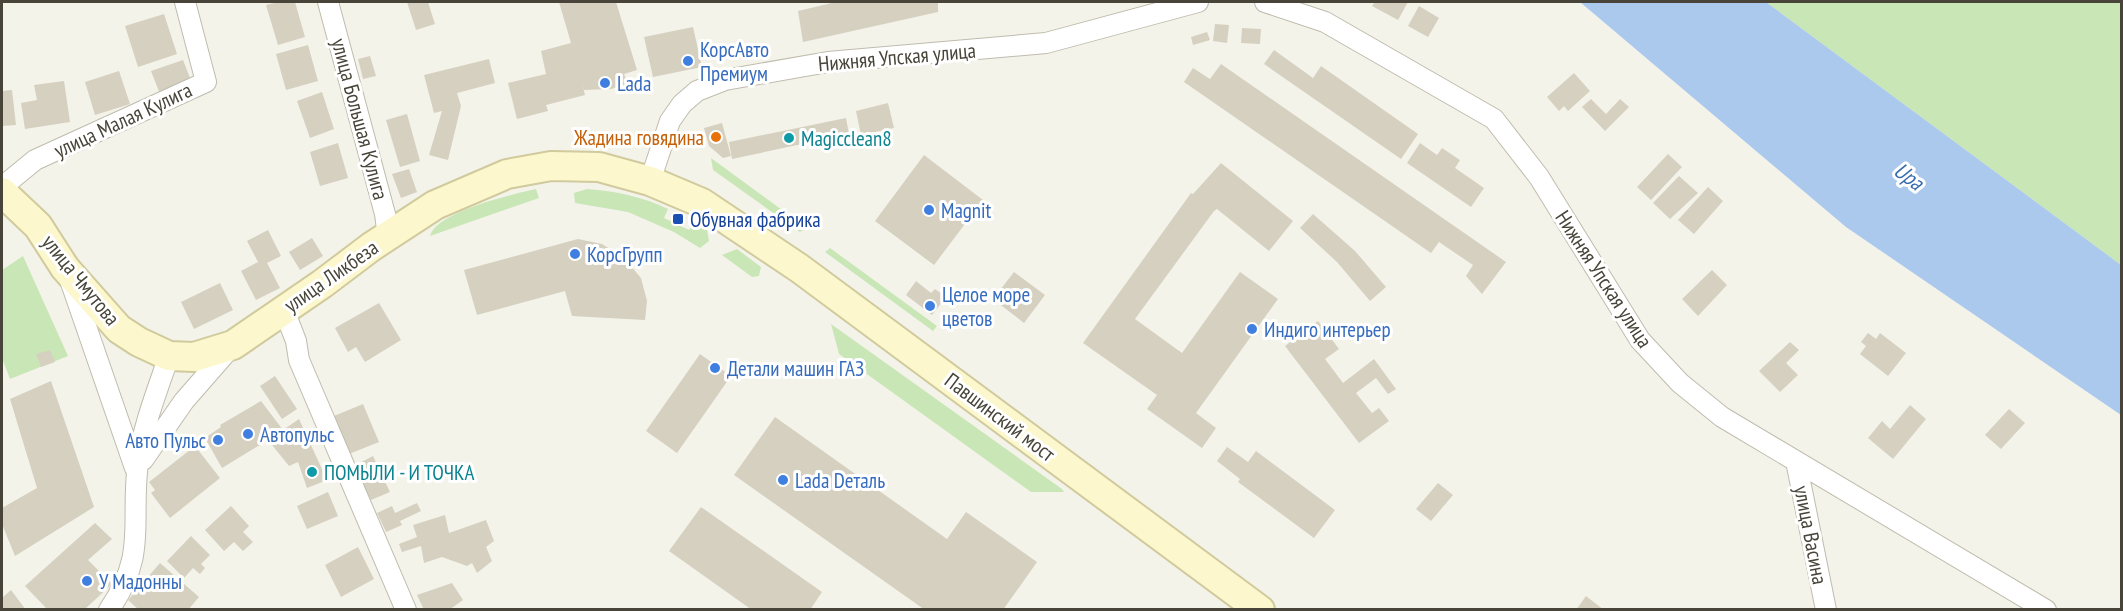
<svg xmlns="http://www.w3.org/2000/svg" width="2123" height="611" font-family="'PT Sans Narrow',sans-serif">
<rect width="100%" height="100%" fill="#f4f3ea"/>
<!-- green -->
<path fill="#c9e6b6" d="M1766,2H2121V265Z
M711,158L804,226L803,230L800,232L713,170Z
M536,189L539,198L430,236C436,212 513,194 536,189Z
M587,189C616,191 643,197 668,209L664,218L689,230L694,221L707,230L709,241L700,248L674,232L628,212L575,203L574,193Z
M830,248L937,326L933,331L825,252Z
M737,249L761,267L759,276L752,277L722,255Z
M23,256L68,356L10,379L2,358V270Z
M831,324L1062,489L1064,492H1031L839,354Z"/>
<!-- water -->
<path fill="#abc9ed" d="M1580,2H1766L2121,265V415L1846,227Z"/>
<!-- building -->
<path fill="#d5d0c0" d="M279,2H295L305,37L278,45L266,5Z
M407,2H428L435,24L416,30Z
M559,2H616L637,70L624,74L628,84L611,89L584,90L582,83L585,95L546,105L548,111L517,119L508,83L546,74L541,51L571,43Z
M836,2H938V12L803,42L798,11Z
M1375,2H1408L1398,20L1372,6Z
M1419,6L1439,18L1428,37L1408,26Z
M164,14L177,54L138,67L125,26Z
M1215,24L1229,25L1227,43L1213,41Z
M693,27L702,67L653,77L644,37Z
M1242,28L1261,29L1260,44L1241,43Z
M1207,32L1210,40L1193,45L1191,37Z
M308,45L318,81L286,90L276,54Z
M1274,50L1313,78L1321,66L1418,134L1401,159L1264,64Z
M370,56L376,76L363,79L358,59Z
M489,59L495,83L457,93L461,106L448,160L429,155L442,111L434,113L424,75Z
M183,60L192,83L160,94L151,71Z
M1221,64L1506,262L1482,294L1466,276L1473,265L1439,242L1431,253L1184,82L1193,68L1210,79Z
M119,71L130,104L95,115L85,82Z
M1574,73L1590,91L1568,111L1564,106L1559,111L1547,97Z
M64,81L70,122L25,129L21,103L37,100L34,85Z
M12,90L16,125L2,126V91Z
M322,92L334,129L310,138L297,101Z
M1591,99L1606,114L1620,99L1629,107L1605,131L1582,107Z
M888,103L894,128L861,135L856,111Z
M407,114L420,161L400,167L386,120Z
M846,118L849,134L732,159L729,142Z
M722,123L731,156L723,158L709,146L704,128Z
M338,143L348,178L320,186L310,152Z
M1420,143L1437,155L1442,148L1460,160L1455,168L1484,188L1471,207L1407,163Z
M1668,154L1682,167L1651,200L1637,187Z
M924,155L983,200L934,265L875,221Z
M1221,163L1293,221L1269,251L1217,209L1214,211L1135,319L1182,353L1240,272L1278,299L1196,413L1216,428L1202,448L1147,409L1157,395L1083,343L1191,193L1193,194Z
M409,169L417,192L401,198L392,174Z
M1679,176L1698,193L1670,219L1653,203Z
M1708,187L1723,201L1694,234L1678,220Z
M1313,214L1355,251L1386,287L1370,301L1337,262L1300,228Z
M268,230L281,256L267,263L280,288L256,300L241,271L258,262L247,241Z
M312,238L323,256L300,270L289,252Z
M578,239L602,244L624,258L641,278L647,301L645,320L572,316L565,291L477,315L464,270Z
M1712,270L1727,285L1698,316L1682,299Z
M1014,272L1045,295L1024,323L993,299Z
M916,281L931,293L935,289L946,297L932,315L906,295Z
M220,283L233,310L194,329L181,302Z
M379,303L401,340L365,362L356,347L348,352L335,328Z
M1318,321L1339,349L1325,359L1343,383L1374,359L1396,389L1388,394L1376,378L1356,393L1372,413L1379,408L1389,421L1359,443L1285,346Z
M1868,333L1876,339L1880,333L1906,353L1888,376L1860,354L1866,346L1861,342Z
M1790,342L1799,350L1786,363L1798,375L1780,392L1759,371Z
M50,350L55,362L41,367L36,354Z
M700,354L731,376L677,453L646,431Z
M275,376L297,409L282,419L260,386Z
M51,381L94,507L15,556L2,524V508L37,488L10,399Z
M261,401L283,430L299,419L327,480L307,488L298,462L289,466L268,440L222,468L205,438L221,427L220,425Z
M363,404L379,442L349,454L334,416Z
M1910,405L1926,419L1893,459L1868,438L1882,421L1890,429Z
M2009,409L2025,423L2001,449L1985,435Z
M775,417L947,539L966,512L1037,562L1003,610H925L734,475Z
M195,446L220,478L170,518L151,493L155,490L149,482Z
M1227,447L1248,462L1256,451L1335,510L1314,538L1238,482L1240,479L1217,461Z
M373,456L390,492L371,500L354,466Z
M1438,483L1453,495L1431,521L1416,509Z
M328,492L338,516L307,529L297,506Z
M417,503L421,511L400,521L402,525L386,532L377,513L392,506L395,513Z
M231,506L249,526L243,532L253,542L243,551L234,542L224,551L205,530Z
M701,507L822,592L810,610H752L669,551Z
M445,515L449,533L486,520L494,541L486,547L492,561L477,573L472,563L467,566L442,557L424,563L421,546L402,552L399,544L417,537L413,525Z
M95,523L112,539L88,560L112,584L84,610H48L25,586Z
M191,536L210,555L201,564L205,568L200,574L193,568L184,578L167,561Z
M358,547L374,579L341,597L325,565Z
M160,563L199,597L188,610H139L128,600Z
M452,583L463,600L449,610H424L417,595Z
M11,590L26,610H2V598Z
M1586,596L1604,610H1576Z"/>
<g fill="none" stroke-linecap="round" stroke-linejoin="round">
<!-- street casing -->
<g stroke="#bfbcad" stroke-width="22">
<path id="street" d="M328,2L385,214L388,236
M1265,2L1325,22L1494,119L1539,177L1640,340L1680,383L1722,417L2046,610
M650,181L670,121L682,104L697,91L725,80L828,62L1046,43L1198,2
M2,187L35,160L206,82L185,2
M70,280L135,468
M284,310L296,341L299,360L406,610
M143,460L184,401L232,346
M1796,461L1826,610
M109,610C148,553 130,523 138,463C143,426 157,391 169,356"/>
</g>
<!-- secondary casing -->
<g stroke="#d1ca9d" stroke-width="32">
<path id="secondary" d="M2,192L38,226L65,268L119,329L139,342L169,356L194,357L233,345L322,284L371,247L435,205L507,174L551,166L599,167L650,181L702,203L799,268L1260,610"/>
</g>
<!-- street -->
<use href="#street" stroke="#fff" stroke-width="20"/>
<!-- secondary -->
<use href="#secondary" stroke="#fcf7cd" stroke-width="28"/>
</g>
<!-- markers -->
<g fill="#3f7fe0" stroke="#fff" stroke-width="2">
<circle cx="688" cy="61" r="6"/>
<circle cx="605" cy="83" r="6"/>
<circle cx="929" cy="210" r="6"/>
<circle cx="575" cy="254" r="6"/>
<circle cx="930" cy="306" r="6"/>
<circle cx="1252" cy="329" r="6"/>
<circle cx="715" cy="368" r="6"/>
<circle cx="248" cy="434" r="6"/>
<circle cx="218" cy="440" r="6"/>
<circle cx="783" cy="480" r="6"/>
<circle cx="87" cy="581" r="6"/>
</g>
<circle fill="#e8710a" stroke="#fff" stroke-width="2" cx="716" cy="137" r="6"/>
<g fill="#0f9aa8" stroke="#fff" stroke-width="2">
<circle cx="789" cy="138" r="6"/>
<circle cx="312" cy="472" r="6"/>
</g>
<rect fill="#1a4fb4" stroke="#fff" stroke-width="2" x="672" y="213" width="12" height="12" rx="3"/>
<g text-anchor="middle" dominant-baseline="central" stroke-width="6" stroke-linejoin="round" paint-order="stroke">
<!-- shop labels -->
<g font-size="21" fill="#366cbe" stroke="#fff" text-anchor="start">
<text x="700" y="49">КорсАвто<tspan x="700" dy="24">Премиум</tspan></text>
<text x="617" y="83">Lada</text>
<text x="941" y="210">Magnit</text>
<text x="587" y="254">КорсГрупп</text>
<text x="942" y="294">Целое море<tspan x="942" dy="24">цветов</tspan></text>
<text x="1264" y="329">Индиго интерьер</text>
<text x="727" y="368">Детали машин ГАЗ</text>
<text x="260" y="434">Автопульс</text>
<text x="206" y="440" text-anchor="end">Авто Пульс</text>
<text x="795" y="480">Lada Dеталь</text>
<text x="99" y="581">У Мадонны</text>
</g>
<!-- street labels -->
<g font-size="21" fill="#484439" stroke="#fff">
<text transform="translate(897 57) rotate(-5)">Нижняя Упская улица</text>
<text transform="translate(360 119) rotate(75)">улица Большая Кулига</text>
<text transform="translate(123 120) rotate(-25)">улица Малая Кулига</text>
<text transform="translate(331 276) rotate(-35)">улица Ликбеза</text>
<text transform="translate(1604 279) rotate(57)">Нижняя Упская улица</text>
<text transform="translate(81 280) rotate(51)">улица Чмутова</text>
<text transform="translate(1000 417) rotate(37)">Павшинский мост</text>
<text transform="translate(1811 535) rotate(79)">улица Васина</text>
</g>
<!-- food labels -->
<g font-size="21" fill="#c56008" stroke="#fff" text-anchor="end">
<text x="704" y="137">Жадина говядина</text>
</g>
<!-- culture labels -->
<g font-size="21" fill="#0d838f" stroke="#fff" text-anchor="start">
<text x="801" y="138">Magicclean8</text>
<text x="324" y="472">ПОМЫЛИ - И ТОЧКА</text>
</g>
<!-- transit labels -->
<g font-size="21" fill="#164399" stroke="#fff" text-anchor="start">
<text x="690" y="219">Обувная фабрика</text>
</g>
<!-- water labels -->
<g font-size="22" font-style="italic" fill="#376baf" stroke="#fff">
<text transform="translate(1909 176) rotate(37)">Upa</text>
</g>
</g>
<!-- border -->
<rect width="2123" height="611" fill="none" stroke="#484439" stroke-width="6"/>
</svg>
